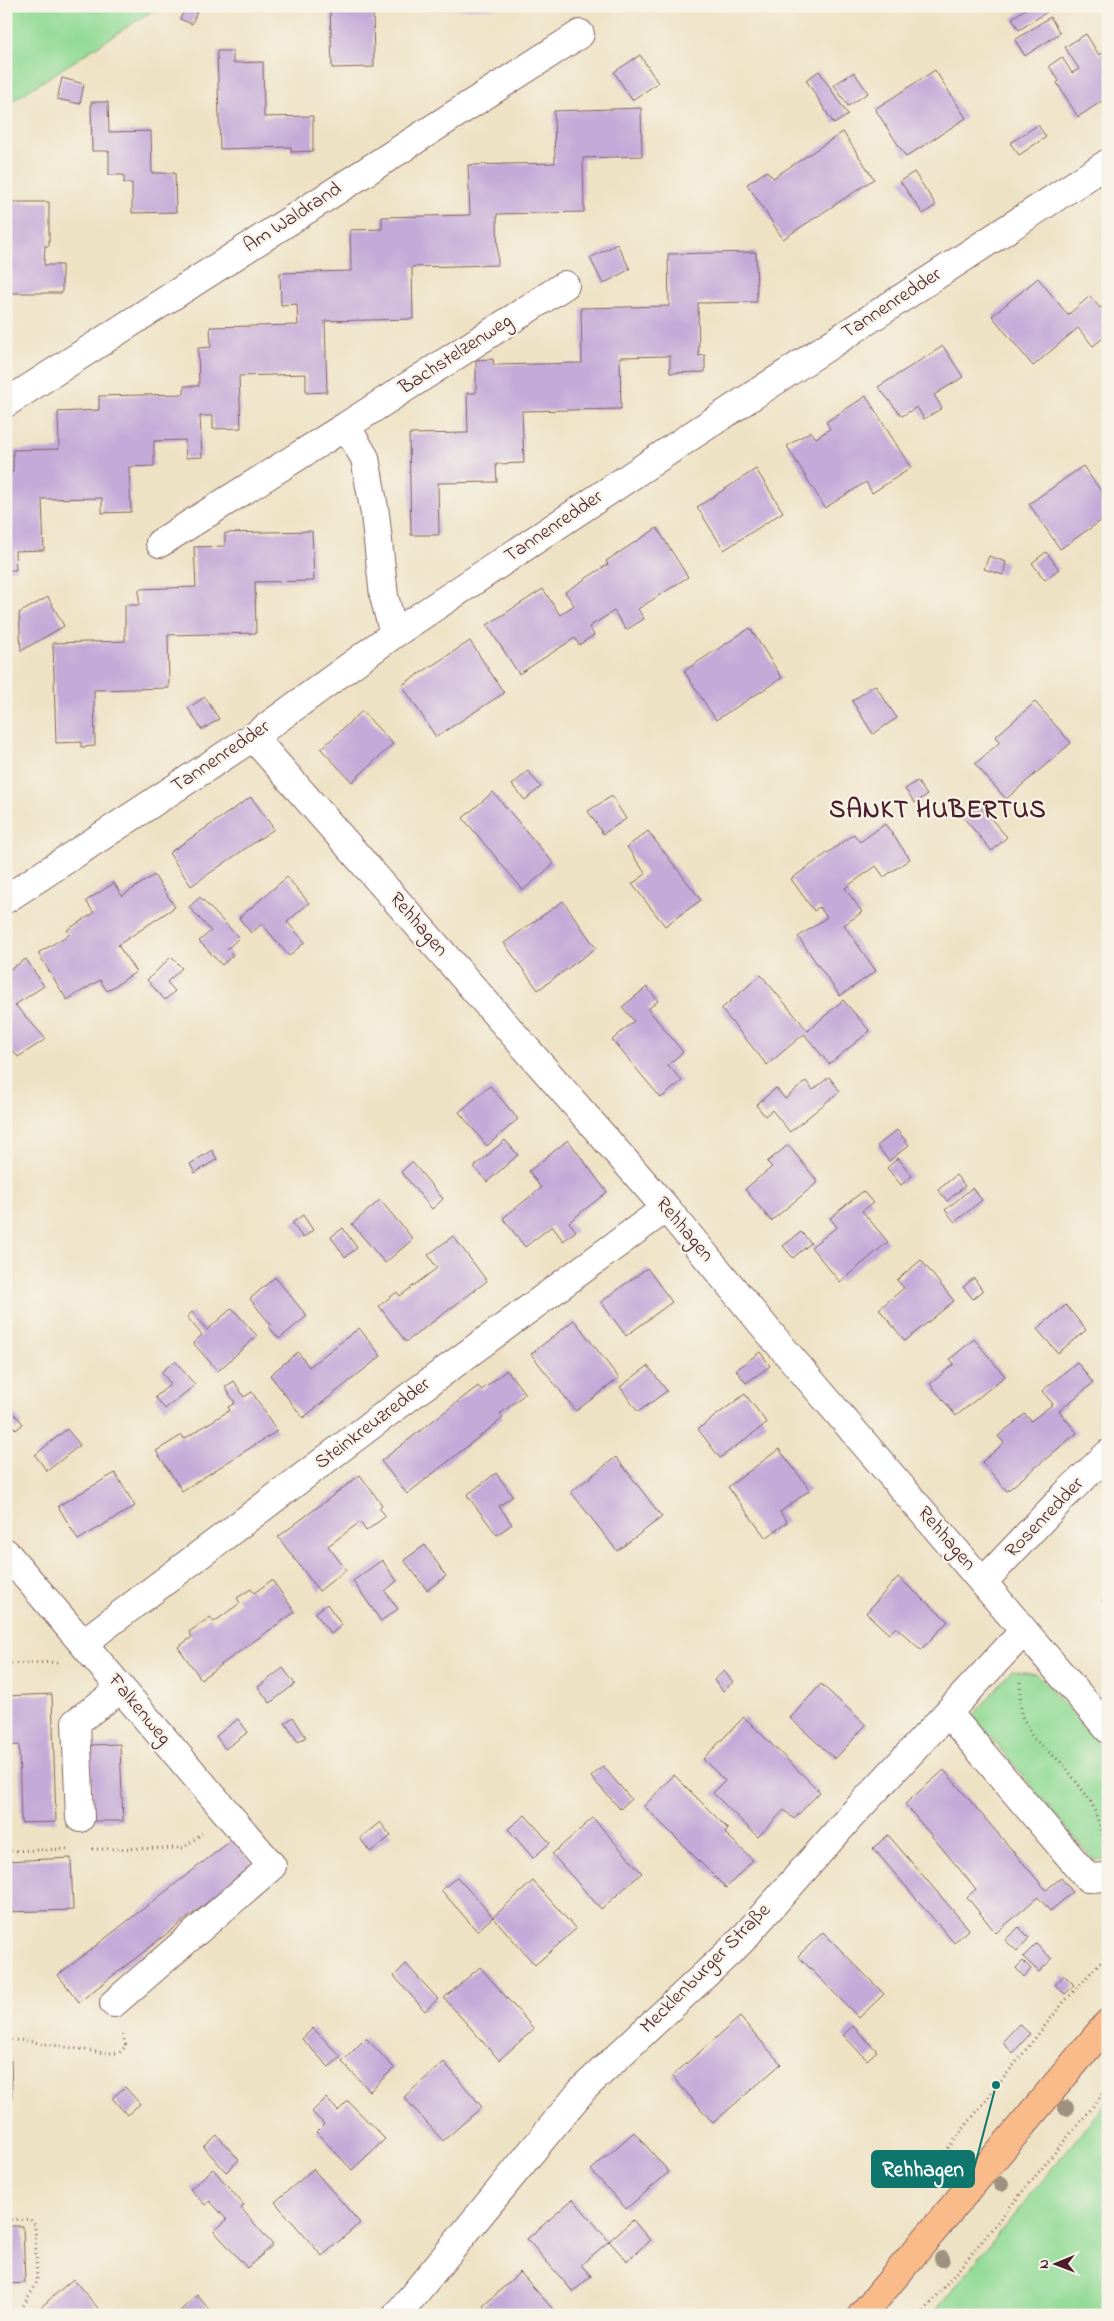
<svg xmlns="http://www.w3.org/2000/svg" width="1114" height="2321" font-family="'Indie Flower',sans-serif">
<rect width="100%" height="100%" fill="#f7f3e8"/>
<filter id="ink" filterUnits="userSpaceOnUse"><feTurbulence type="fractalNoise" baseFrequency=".02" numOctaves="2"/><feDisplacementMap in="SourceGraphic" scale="10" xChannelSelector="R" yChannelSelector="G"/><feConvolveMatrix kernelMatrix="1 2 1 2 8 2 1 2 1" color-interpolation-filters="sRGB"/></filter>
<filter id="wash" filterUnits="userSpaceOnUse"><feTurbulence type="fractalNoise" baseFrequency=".0096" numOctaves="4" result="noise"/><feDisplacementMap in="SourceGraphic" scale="20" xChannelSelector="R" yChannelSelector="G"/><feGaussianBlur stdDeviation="1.12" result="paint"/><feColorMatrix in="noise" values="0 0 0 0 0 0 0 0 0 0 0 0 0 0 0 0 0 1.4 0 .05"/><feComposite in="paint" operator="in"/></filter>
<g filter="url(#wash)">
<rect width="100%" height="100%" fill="#eee2c4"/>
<!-- green -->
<path fill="#90da95" stroke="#6d7c60" d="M6,6H160L6,105Z
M1012,1670L1037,1674L1108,1754V1859L1093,1860L973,1716Z
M1108,2100V2315H932Z"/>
<g id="blocks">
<!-- building -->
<path fill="#c4aad8" d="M186,6L198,9L192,24L180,19Z
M330,6H373L374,67L332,68Z
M423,6H497V8L424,10Z
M1030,6H1043L1047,12L1019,30L1012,18Z
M1050,17L1060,33L1025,56L1015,40Z
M1086,34L1099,55L1108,50V97L1078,117L1057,83L1059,81L1049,66L1062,57L1072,73L1079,69L1065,47Z
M217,51H233V63L263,62L264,117L313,116V151L291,152V147L220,149Z
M640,55L658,83L632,100L614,72Z
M935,70L966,118L906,157L875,109Z
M819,71L848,115L834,124L806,80Z
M854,72L868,93L848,106L834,85Z
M62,78L84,84L80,104L57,99Z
M91,102H108L109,132L151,131L152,173H175L176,212L132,213V183H124V175H109V151H92Z
M641,108L642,156L583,158L584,212L497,214L498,265L412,267L413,319L325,321L327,392L306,393V374L239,376L241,428L213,429V416H200L202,457L186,458L185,440L154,441V466L129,467L131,512L102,513V498L42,499L44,550L15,551L16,570H6V473L13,472V450L59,449L58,412L99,410V396L184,394V386H199L198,348L211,347L210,327L298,325L297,304L281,305L280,273L351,271L350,230L382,229V217L470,215L468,165L555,163L554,111Z
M1038,125L1046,137L1019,155L1010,143Z
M843,132L874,179L783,239L747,184L767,171L773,178Z
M914,172L936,205L923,214L900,181Z
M6,202H49V246H45L44,265H62V293H7Z
M617,244L630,269L603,284L590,258Z
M756,252L757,302L698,303L699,356L705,355V372L670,373V356L620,357L621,409L522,411L524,463L496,464L497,482L438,483L439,535H411L409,434L468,433L467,393H476V360L493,359L494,365L582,363L581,308L669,306L668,254Z
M1038,278L1068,315L1090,296L1100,308L1108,302V334L1093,346L1078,328L1033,366L992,316Z
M943,346L963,377L934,395L942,408L924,419L917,407L902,416L878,387Z
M866,396L911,468L872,493L866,482L825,508L787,446L811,431L816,438L830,429L826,422Z
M1083,466L1108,501V516L1060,549L1029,504Z
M756,469L783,512L724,550L697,507Z
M657,528L688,577L638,609L644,619L626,630L614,611L589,627L594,635L579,645L575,638L519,674L487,625L543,589L560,615L574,605L565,592L608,564L606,561Z
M312,531L314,581L255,582L256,633L168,635L169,688L94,690L95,746L81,747V742L56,743L53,643L125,641V605H139V589L196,587L194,547L225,546V533Z
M1046,552L1059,569L1045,580L1032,563Z
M989,556L1006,562L1003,575L984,569Z
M48,597L64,626L21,651L19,613Z
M750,628L782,678L716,720L684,671Z
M470,641L504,693L436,737L402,685Z
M875,685L897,718L873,734L852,701Z
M205,697L219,719L202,730L188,708Z
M1035,702L1071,743L1006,799L975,764L1000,742L995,737Z
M362,711L393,744L352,782L321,749Z
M528,771L541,787L525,800L512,785Z
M917,781L927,795L915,803L905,789Z
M493,792L554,864L523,890L463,818Z
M612,796L626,819L603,834L588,811Z
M251,797L274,829L191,886L169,853Z
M977,803L1007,837L992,851L962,816Z
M885,824L910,859L884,877L876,866L845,888L862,912L844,925L876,971L840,996L798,937L827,917L819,907L814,911L791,879L854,834L860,842Z
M648,831L701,900L665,926L632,884L646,874L627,847Z
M154,875L175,907L118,945L136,972L107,991L100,980L67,1000L38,953L70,934L67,930L94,913L86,901L114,883L122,896Z
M287,877L309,903L287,922L305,942L289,956L262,924L251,933L239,918Z
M200,897L239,938L227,949L233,955L222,965L199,941L211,931L189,907Z
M563,901L596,948L538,990L504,943Z
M171,957L182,968L167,982L175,991L165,1000L147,980Z
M26,959L44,986L15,1005L46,1039L18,1057L6,1042V972Z
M761,975L808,1031L843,1000L870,1031L829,1064L804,1034L767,1065L721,1009Z
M647,987L658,1001L648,1009L683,1052L668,1065L682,1081L661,1098L612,1040L634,1021L622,1007Z
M829,1077L840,1091L790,1132L772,1110L765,1116L756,1105L776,1088L785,1099L806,1081L813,1090Z
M490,1086L518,1119L487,1146L459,1112Z
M897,1130L909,1145L889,1161L877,1146Z
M505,1140L518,1155L487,1182L474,1167Z
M568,1140L607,1192L569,1222L576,1231L563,1241L552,1226L525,1247L503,1218L541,1188L529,1171Z
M788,1145L818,1182L771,1221L745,1189L772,1167L767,1162Z
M212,1150L217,1159L195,1173L190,1164Z
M898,1158L912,1176L901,1185L887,1168Z
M412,1162L443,1199L432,1209L401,1172Z
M956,1175L965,1186L947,1201L938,1190Z
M972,1188L982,1200L955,1222L945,1210Z
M863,1191L873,1203L862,1211L888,1242L840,1282L811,1247L837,1227L830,1218Z
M380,1200L413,1239L385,1263L352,1224Z
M303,1215L313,1230L303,1238L292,1223Z
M343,1228L357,1248L345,1257L331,1237Z
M801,1232L811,1243L793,1258L783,1246Z
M453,1236L487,1281L406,1342L379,1306L397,1292L400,1296L437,1268L428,1255Z
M921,1260L954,1301L905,1341L879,1309L904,1288L897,1280Z
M647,1268L672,1302L626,1336L601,1302Z
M275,1277L307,1316L279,1339L269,1327L271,1325L250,1299Z
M974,1278L983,1291L973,1299L963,1287Z
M1066,1305L1086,1330L1058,1353L1037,1329Z
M232,1308L257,1336L218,1371L193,1343L202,1335L187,1317L192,1312L207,1330Z
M574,1320L619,1378L576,1411L531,1354Z
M359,1328L381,1356L303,1418L270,1375L298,1352L309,1367Z
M974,1339L1005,1376L956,1416L930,1384L954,1364L950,1359Z
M760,1352L770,1366L746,1383L736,1370Z
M175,1361L195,1385L165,1409L155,1397L171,1384L161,1372Z
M1077,1362L1093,1383L1059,1411L1077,1433L1007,1491L982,1462L1004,1443L998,1436L1025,1414L1031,1421L1053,1404L1042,1391Z
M648,1366L667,1391L638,1412L620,1387Z
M507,1370L525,1394L500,1414L503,1418L407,1494L381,1461L478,1386L482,1390Z
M234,1381L244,1397L252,1392L277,1431L182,1491L156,1451L182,1435L184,1439L230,1410L228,1407L235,1403L225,1387Z
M745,1394L767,1423L720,1458L698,1429Z
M12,1411L23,1424L16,1430L6,1418V1415Z
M67,1429L80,1445L47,1471L35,1455Z
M779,1449L810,1490L780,1512L787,1522L766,1538L728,1487Z
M616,1457L662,1517L617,1551L571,1492Z
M115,1473L135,1506L78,1540L58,1506Z
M496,1473L513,1496L499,1506L512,1524L497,1535L467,1495Z
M360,1475L382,1505L379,1508L386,1516L366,1531L360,1522L328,1546L346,1570L319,1591L278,1537Z
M425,1545L446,1576L427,1590L404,1560Z
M382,1560L397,1581L385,1591L398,1609L381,1621L353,1581Z
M898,1577L948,1621L921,1650L896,1627L889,1634L866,1613Z
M272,1580L295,1612L201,1679L178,1647L192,1637L189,1632L210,1617L214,1622L240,1603L237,1598L251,1589L254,1593Z
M1108,1595V1607L1102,1600Z
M327,1604L342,1625L331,1634L315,1613Z
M283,1668L295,1684L270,1703L258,1687Z
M724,1671L733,1682L723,1691L714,1680Z
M821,1684L866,1725L835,1759L790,1718Z
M52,1694L56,1822L21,1823L19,1745L6,1746V1696Z
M293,1717L306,1737L298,1742L285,1723Z
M744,1717L820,1792L794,1819L784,1810L758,1837L713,1793L725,1781L703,1759Z
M238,1719L248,1732L225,1749L216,1736Z
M120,1744L123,1821H93L90,1745Z
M603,1766L631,1799L620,1809L591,1777Z
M944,1770L1046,1890L1061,1878L1073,1892L1050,1911L1038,1897L996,1933L967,1897L976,1889L905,1804Z
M674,1775L728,1829L725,1833L753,1860L726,1888L644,1806Z
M525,1815L550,1843L533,1858L508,1829Z
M593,1818L642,1873L601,1909L552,1854Z
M380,1822L391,1836L370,1852L360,1838Z
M888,1835L969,1929L954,1943L873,1848Z
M233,1839L254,1866L79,2002L58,1975Z
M71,1858L73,1910L6,1912V1861Z
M457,1877L493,1917L477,1931L441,1890Z
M533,1881L576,1929L535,1965L493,1917Z
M1019,1927L1029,1938L1017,1951L1005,1940Z
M823,1932L884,1994L859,2018L798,1956Z
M1036,1944L1052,1959L1039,1972L1023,1957Z
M1023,1961L1031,1969L1024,1977L1016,1968Z
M406,1964L438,1999L425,2011L394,1976Z
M480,1967L534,2029L499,2060L444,1998Z
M1064,1975L1074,1985L1065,1994L1055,1985Z
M740,2017L781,2064L713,2123L672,2076Z
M1019,2024L1030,2034L1013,2053L1002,2042Z
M853,2026L877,2051L867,2060L843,2035Z
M313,2028L341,2057L329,2067L302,2039Z
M366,2038L394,2068L370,2091L342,2062Z
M6,2061H11L12,2101H6Z
M444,2062L482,2107L443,2141L404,2097Z
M125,2087L140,2104L127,2115L112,2098Z
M326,2098L338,2111L348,2101L385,2139L352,2170L316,2132L324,2124L312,2112Z
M634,2132L669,2172L626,2209L591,2170Z
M217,2135L239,2160L226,2172L204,2147Z
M213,2169L244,2205L241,2208L273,2245L247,2268L214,2231L227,2220L210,2201L205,2205L190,2189Z
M313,2169L360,2223L322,2256L275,2202Z
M573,2199L609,2241L581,2265L591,2276L573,2292L527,2239Z
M633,2220L650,2240L627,2261L609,2241Z
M6,2226H23L25,2283L6,2284Z
M520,2272L558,2315H491L483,2306Z
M73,2279L104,2315H32Z
M197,2295L214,2315H176Z"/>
</g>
</g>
<g filter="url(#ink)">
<use href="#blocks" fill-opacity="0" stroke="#836361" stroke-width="1"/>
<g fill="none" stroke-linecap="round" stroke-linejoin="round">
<!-- minor casing -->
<g stroke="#836361" stroke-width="30">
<path id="minor" d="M6,403L580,34
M346,426L565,285
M160,543L346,426L365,458L375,514L384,596L394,634
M253,737L666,1208L768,1331L1108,1729
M6,899L253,737L394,634L691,436L1108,163
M6,1553L272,1866L114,2003
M983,1582L1066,1494L1108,1454
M83,1643L382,1417L666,1208
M948,1713L1088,1878L1108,1877
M80,1818L76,1722L121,1689
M397,2315L584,2088L740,1942L851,1816L1024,1631"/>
</g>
<!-- major casing -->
<g stroke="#836361" stroke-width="30">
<path id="major" d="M862,2315L1108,2023"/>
</g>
<!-- path -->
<path stroke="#836361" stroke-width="3" stroke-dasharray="1 4" stroke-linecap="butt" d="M6,1664L57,1662
M1020,1682L1021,1714L1033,1738L1063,1764L1092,1803L1106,1845
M92,1849L184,1848L202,1833
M6,1851L68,1849
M6,2040H20L105,2053H119L126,2046L122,2033
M945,2152L1063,2003L1108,1954
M6,2220L30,2219L35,2225L37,2282L18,2315
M921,2315L1108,2088"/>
<!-- minor -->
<use href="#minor" stroke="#fff" stroke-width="28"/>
<!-- major -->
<use href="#major" stroke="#fabb8b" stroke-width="28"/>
</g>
<!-- trees -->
<g fill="#9e917f">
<circle cx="1066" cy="2108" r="8"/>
<circle cx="1001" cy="2184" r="8"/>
<circle cx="942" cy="2259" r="8"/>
</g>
</g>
<g text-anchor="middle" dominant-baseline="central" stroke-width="4.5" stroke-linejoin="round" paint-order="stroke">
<!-- street labels -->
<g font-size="20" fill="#4a1f2b" stroke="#f7f3e8">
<text transform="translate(293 218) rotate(-33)">Am Waldrand</text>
<text transform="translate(892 304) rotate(-33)">Tannenredder</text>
<text transform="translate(456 355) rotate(-33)">Bachstelzenweg</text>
<text transform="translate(554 527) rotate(-34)">Tannenredder</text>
<text transform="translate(221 757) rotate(-34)">Tannenredder</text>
<text transform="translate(418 925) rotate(49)">Rehhagen</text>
<text transform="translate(684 1230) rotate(50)">Rehhagen</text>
<text transform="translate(373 1424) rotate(-37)">Steinkreuzredder</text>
<text transform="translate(1045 1518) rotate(-46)">Rosenredder</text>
<text transform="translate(946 1539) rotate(49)">Rehhagen</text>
<text transform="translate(139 1710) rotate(50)">Falkenweg</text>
<text transform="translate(706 1969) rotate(-45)">Mecklenburger Straße</text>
</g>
<!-- district labels -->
<g font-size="25" font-weight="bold" letter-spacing="1" fill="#4a1f2b" stroke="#f7f3e8">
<text x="938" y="811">SANKT HUBERTUS</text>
</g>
</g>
<!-- callouts -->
<path fill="none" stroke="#0f766e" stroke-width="2" d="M996 2085L974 2169"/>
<circle fill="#0f766e" stroke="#f7f3e8" stroke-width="2" cx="996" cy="2085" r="5"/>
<rect fill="#0f766e" stroke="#0f766e" stroke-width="2" x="872" y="2151" width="102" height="36" rx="5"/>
<g font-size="21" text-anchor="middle" font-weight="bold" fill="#fff">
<text x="923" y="2176">Rehhagen</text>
</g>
<!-- margin -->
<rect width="1114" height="2321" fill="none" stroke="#f7f3e8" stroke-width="25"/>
<!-- north arrow -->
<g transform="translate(1056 2264) rotate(269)" stroke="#f7f3e8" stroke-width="4" paint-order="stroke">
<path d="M0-4L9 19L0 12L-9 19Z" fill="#4a1f2b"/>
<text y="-8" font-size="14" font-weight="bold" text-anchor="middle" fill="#4a1f2b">N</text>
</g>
</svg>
